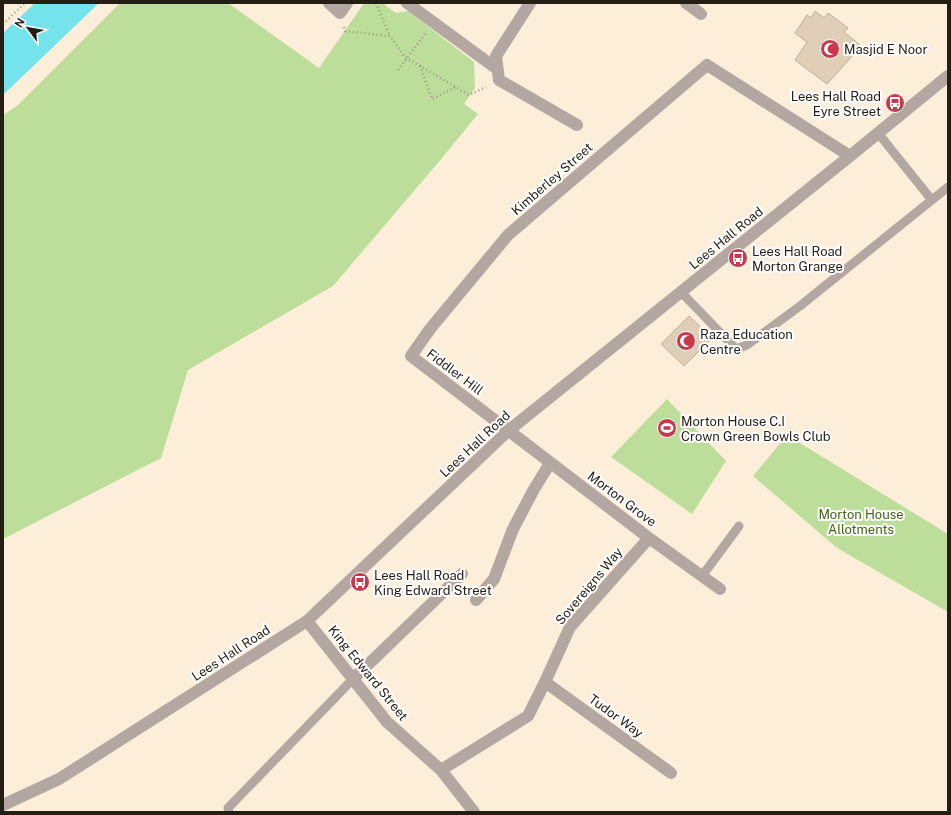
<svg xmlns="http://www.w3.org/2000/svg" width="951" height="815" font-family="'Public Sans',sans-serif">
<rect width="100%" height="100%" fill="#fdeeda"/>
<!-- green -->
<path fill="#bdde9a" d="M120,3H228L319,68L364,3H385L386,6L396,13L408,11L474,62L475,88L464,104L478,114L442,158L333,286L188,370L161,458L3,539V115L18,105Z
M667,399L726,461L692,514L611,457Z
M787,435L948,534V612L837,548L753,476Z"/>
<!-- water -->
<path fill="#75e3eb" d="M35,3H99L3,95V33Z"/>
<!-- building -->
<path fill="#e0ceb6" stroke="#c0ae97" d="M815,11L824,18L828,13L848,28L844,32L860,45L855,53L827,84L795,60L807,42L795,33L807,15L811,18Z
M689,316L712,338L684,366L661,344Z"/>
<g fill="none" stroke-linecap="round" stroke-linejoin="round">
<!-- path -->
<path stroke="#a09585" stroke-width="2.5" stroke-dasharray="1 3" stroke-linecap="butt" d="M376,3L390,36
M3,24L25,3
M344,27L345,31L390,36L405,57L469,95L486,87
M420,66L432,99L456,87
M398,70L425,34"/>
<!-- service -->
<path stroke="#b4a7a1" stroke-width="9" d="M878,133L931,199
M681,292L736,349L747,345L800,306L948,187
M702,576L739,526
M229,812L228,808L353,679"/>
<!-- minor -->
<path stroke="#b4a7a1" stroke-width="12" d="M329,3L340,13L347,3
M407,3L497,69
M530,3L496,56L499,80L577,125
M686,3L701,14
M720,589L649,538L411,356L430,329L508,235L707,65L850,156
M476,600L494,579L513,529L533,491L550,463
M307,621L387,722L441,770L474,812
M353,679L462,574
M545,682L671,773
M441,770L528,716L545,682L570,627L649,538"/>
<!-- tertiary -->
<path stroke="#b4a7a1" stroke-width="12" d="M3,805L59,779L307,621L508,431L850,156L948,76"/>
</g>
<!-- icons -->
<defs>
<g id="mosque-disc" transform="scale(1)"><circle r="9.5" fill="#c9384d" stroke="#fff"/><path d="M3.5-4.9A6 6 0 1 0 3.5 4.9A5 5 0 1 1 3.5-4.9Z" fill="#fff"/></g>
<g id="bus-disc" transform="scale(1)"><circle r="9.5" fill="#c9384d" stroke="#fff"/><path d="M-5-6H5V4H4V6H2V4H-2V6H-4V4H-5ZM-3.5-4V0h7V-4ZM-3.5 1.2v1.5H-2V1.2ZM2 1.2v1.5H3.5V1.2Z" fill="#fff"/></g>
<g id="stadium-disc" transform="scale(1)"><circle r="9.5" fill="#c9384d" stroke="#fff"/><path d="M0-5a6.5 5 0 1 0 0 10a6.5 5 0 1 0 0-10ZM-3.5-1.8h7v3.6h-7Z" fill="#fff"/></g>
</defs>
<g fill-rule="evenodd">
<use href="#mosque-disc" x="830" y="49"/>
<use href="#bus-disc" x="895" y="103"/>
<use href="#bus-disc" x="738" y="258"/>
<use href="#mosque-disc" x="686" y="341"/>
<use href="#stadium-disc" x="667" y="428"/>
<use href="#bus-disc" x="360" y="582"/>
</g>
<g text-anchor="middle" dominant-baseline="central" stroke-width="4" stroke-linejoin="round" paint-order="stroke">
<!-- poi labels -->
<g font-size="13" fill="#241e15" stroke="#fff" text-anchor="start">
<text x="844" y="49">Masjid E Noor</text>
<text x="881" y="96" text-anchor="end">Lees Hall Road<tspan x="881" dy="15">Eyre Street</tspan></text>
<text x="752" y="251">Lees Hall Road<tspan x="752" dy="15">Morton Grange</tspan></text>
<text x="700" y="334">Raza Education<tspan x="700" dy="15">Centre</tspan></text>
<text x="681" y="421">Morton House C.I<tspan x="681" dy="15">Crown Green Bowls Club</tspan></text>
<text x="374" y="575">Lees Hall Road<tspan x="374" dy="15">King Edward Street</tspan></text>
</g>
<!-- street labels -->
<g font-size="13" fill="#241e15" stroke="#fff">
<text transform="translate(552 179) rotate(-41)">Kimberley Street</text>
<text transform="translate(726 238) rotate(-39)">Lees Hall Road</text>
<text transform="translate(455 372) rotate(37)">Fiddler Hill</text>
<text transform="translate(475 444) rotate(-43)">Lees Hall Road</text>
<text transform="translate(622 499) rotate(37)">Morton Grove</text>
<text transform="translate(589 586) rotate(-50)">Sovereigns Way</text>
<text transform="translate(231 653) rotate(-33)">Lees Hall Road</text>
<text transform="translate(368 673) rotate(51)">King Edward Street</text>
<text transform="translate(616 716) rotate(36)">Tudor Way</text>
</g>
<!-- park labels -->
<g font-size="13" fill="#45631b" stroke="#fff">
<text x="861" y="514">Morton House<tspan x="861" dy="15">Allotments</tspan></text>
</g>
</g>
<!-- border -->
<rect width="951" height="815" fill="none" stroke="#241e15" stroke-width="8"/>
<!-- north arrow -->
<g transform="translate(28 28) rotate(302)" stroke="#ffffff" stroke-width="3" paint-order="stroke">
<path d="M0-3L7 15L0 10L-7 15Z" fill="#241e15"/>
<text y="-6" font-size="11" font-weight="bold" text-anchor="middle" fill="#241e15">N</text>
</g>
</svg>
